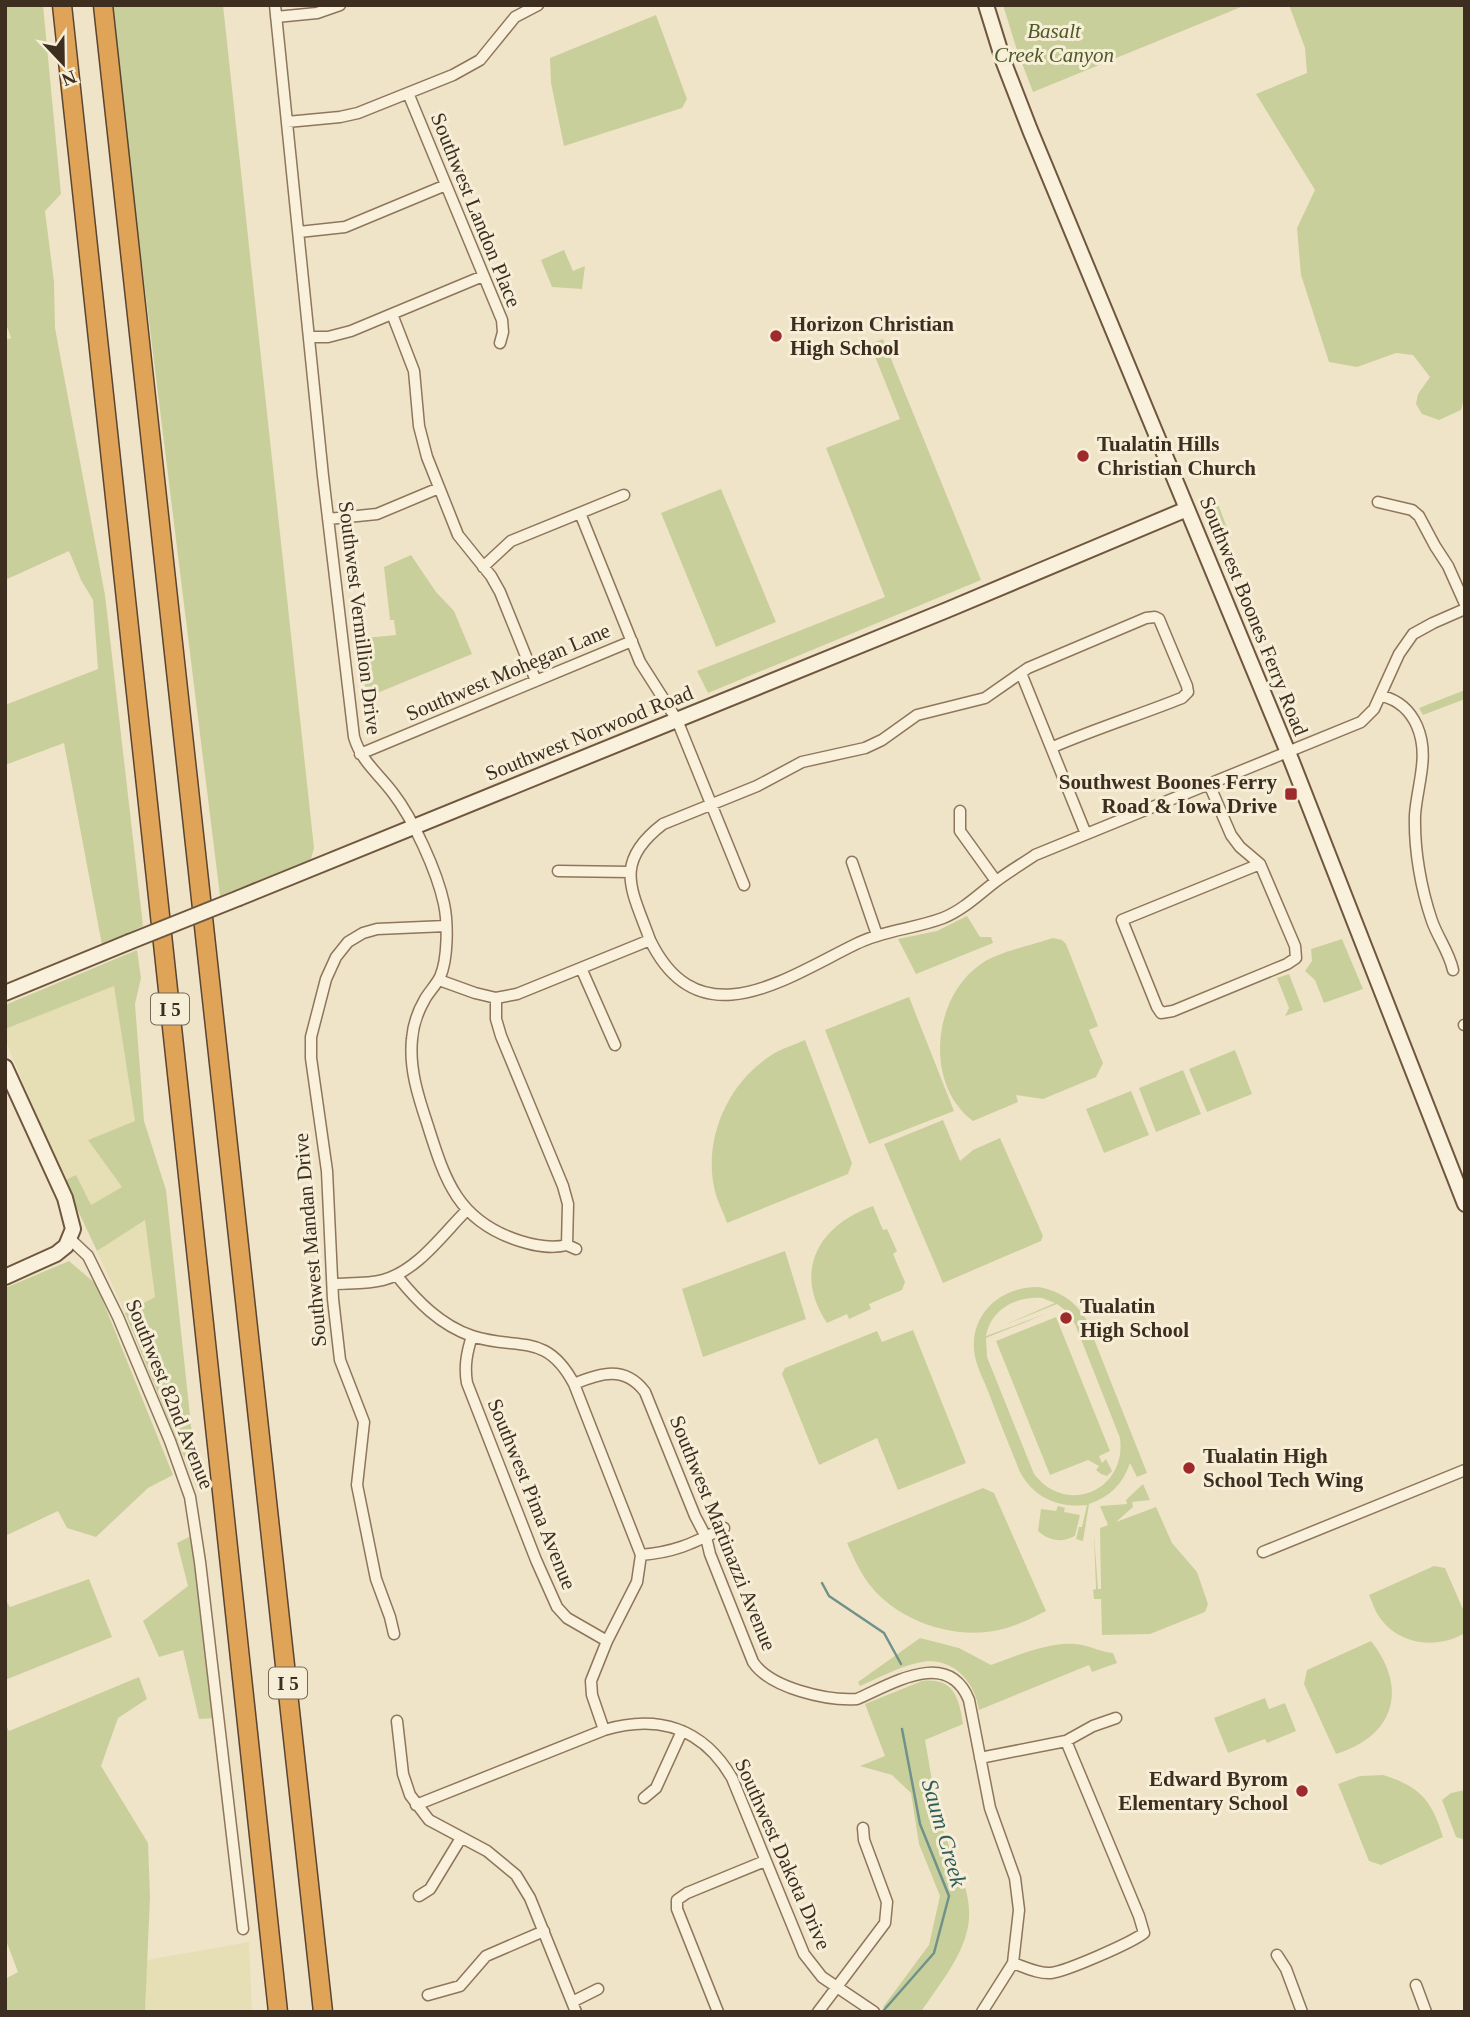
<svg xmlns="http://www.w3.org/2000/svg" width="1470" height="2017" font-family="Georgia,serif">
<rect width="100%" height="100%" fill="#f0e4c8"/>
<!-- farmland -->
<path fill="#e6deb5" d="M114,985L135,1121L88,1140L123,1187L91,1205L64,1181L5,1039V1029Z
M145,1219L155,1297L125,1313L97,1251Z
M249,1942L252,2012H145L147,1960Z"/>
<!-- green -->
<path fill="#c9cf9b" fill-rule="evenodd" d="M5,5H43L61,194L45,211L54,282L55,328L105,595L143,926L102,945L64,743L5,765V705L98,669L93,600L81,580L69,551L5,580V340L11,338L5,321Z
M110,5H223L314,848L311,859L220,896Z
M1003,5H1246L1033,92L1017,50Z
M1289,5H1465V395L1461,410L1439,420L1422,414L1416,404L1418,394L1430,377L1413,355L1396,353L1357,367L1329,362L1301,275L1297,228L1315,190L1256,94L1307,73L1305,48Z
M656,15L687,99L682,108L564,146L551,83L550,58Z
M564,250L573,271L585,266L582,289L552,287L541,260Z
M883,339L981,580L708,693L697,671L885,597L826,448L900,419L870,344Z
M721,489L776,622L716,647L661,513Z
M1218,504L1229,533L1217,537L1205,509Z
M411,555L436,592L454,611L472,654L370,696L363,681L359,648L365,638L396,635L394,620H390L384,567Z
M1465,690V699L1423,715L1419,708Z
M967,916L980,937H991L993,943L916,974L898,939L937,931Z
M1053,938L1062,940L1066,944L1098,1026L1089,1030L1103,1063L1096,1077L1043,1099L1016,1095L1018,1102L973,1121C924,1085 932,997 981,964C998,952 1032,945 1053,938Z
M1342,939L1363,989L1324,1003L1315,980L1305,971L1312,961L1311,949Z
M137,950L141,978L135,1004L144,1121L166,1190L198,1491L125,1313L155,1297L145,1220L97,1251L64,1181L76,1175L91,1205L122,1187L88,1140L135,1121L114,986L5,1029V1005Z
M1289,974L1303,1010L1285,1016L1289,1008L1277,978Z
M909,997L954,1111L869,1144L825,1030Z
M805,1040L852,1163L848,1174L727,1223C723,1211 716,1199 714,1187C704,1138 728,1083 770,1056C780,1049 794,1045 805,1040Z
M1235,1050L1252,1094L1207,1112L1189,1069Z
M1183,1070L1201,1114L1156,1132L1139,1088Z
M1131,1091L1149,1135L1104,1153L1086,1109Z
M943,1120L960,1161L973,1150L1000,1138L1043,1236L1041,1241L943,1283L884,1144Z
M873,1206L883,1230L887,1229L897,1251L893,1254L905,1282L902,1290L869,1304L871,1309L849,1319L847,1314L827,1323C792,1271 819,1225 873,1206Z
M785,1251L806,1319L703,1357L682,1289Z
M69,1261L96,1284L173,1475L148,1488L96,1537L67,1528L58,1511L5,1536V1288Z
M1039,1287C1060,1291 1075,1301 1086,1319L1147,1473L1137,1477L1130,1463C1123,1484 1110,1497 1089,1504L1083,1541L1076,1539L1079,1527H1082L1087,1505C1058,1508 1034,1498 1020,1472C1009,1445 998,1418 988,1391C983,1378 975,1364 974,1350C971,1311 1004,1286 1039,1287ZM1042,1298L1055,1303L1002,1326L1057,1304L1066,1311L1075,1324L1120,1438C1127,1491 1066,1516 1034,1474L987,1357L986,1338L1048,1313L986,1336C991,1309 1016,1296 1042,1298Z
M1056,1317L1110,1451L1099,1456L1102,1463L1106,1459L1112,1471L1107,1476L1101,1474L1096,1470L1099,1466L1088,1460L1050,1475L996,1341Z
M913,1330L966,1463L898,1490L877,1438L819,1465L782,1374L785,1368L877,1331L882,1342Z
M1143,1484L1150,1500L1132,1502L1133,1507L1116,1522L1156,1507L1172,1543L1197,1572L1208,1604L1205,1612L1150,1634L1102,1635L1101,1599H1094L1093,1590L1096,1589L1094,1534L1098,1589H1101L1100,1528L1108,1525L1100,1506L1127,1504L1126,1500Z
M983,1488L994,1493L1046,1611C1034,1617 1020,1624 1007,1628C957,1643 892,1621 864,1577C857,1566 852,1554 847,1543Z
M1058,1506L1065,1508L1064,1512L1080,1515L1075,1536C1062,1543 1049,1541 1038,1531L1041,1509L1056,1511Z
M191,1536L214,1718L199,1719L183,1650L159,1657L143,1621L188,1586L177,1543Z
M1434,1566L1445,1568L1465,1614V1633C1436,1650 1397,1645 1378,1615C1374,1609 1372,1601 1369,1595Z
M89,1579L112,1637L5,1680V1599L10,1607Z
M920,1638L959,1648L991,1665C1016,1656 1054,1639 1082,1645C1093,1647 1101,1652 1113,1653L1117,1663L1092,1672L1089,1665L979,1710C975,1680 950,1654 917,1663C897,1668 878,1678 860,1686L858,1682Z
M1371,1641C1409,1689 1394,1736 1336,1754L1304,1684L1307,1670Z
M139,1677L147,1699L118,1718L101,1766L148,1843L150,1897L145,2012H5V1979L18,1972L5,1938V1724L9,1731Z
M922,1681C954,1677 959,1698 963,1724L925,1740C930,1766 933,1793 940,1819C949,1856 975,1887 968,1927C962,1958 938,1986 921,2012H890L883,2007L929,1945L940,1896L919,1844L911,1793L892,1775L860,1766L885,1756L865,1704Z
M1265,1698L1269,1709L1285,1703L1296,1731L1267,1743L1265,1739L1228,1753L1214,1718Z
M1383,1775C1419,1786 1432,1800 1443,1837L1381,1865L1369,1861L1338,1784L1360,1776Z
M1465,1790V1838L1462,1839L1456,1837L1442,1800L1451,1793Z"/>
<g fill="none" stroke-linecap="round" stroke-linejoin="round">
<!-- stream -->
<path stroke="#6f938a" stroke-width="2.5" d="M822,1583L829,1596L884,1633L901,1664
M884,2010L934,1953L949,1896L920,1824L902,1729"/>
<!-- street casing -->
<g stroke="#8d765c" stroke-width="13">
<path id="street" d="M275,5L323,476L354,737C361,761 378,773 393,793C413,819 437,871 444,904C448,923 448,959 440,977C436,985 429,992 425,999C418,1011 413,1026 412,1039C409,1068 418,1096 427,1123C445,1180 457,1221 520,1241C536,1246 551,1249 567,1245
M276,17L317,13L340,5
M408,93L502,320L503,332L500,343
M287,122L340,117L358,113L453,75L480,60L515,17L538,5
M299,232L345,227L446,185
M392,314L414,371L419,426L427,457L458,535L491,576L500,592L536,681
M309,337H328L351,331L483,276
M1378,502L1412,510L1419,516L1435,546L1448,566L1465,604
M580,513L640,662L677,720L744,885
M328,519L377,514L439,488
M483,567L511,541L624,495
M1021,673L1086,834
M1382,696C1398,700 1410,710 1417,726C1430,756 1417,785 1415,815C1414,850 1421,889 1432,921C1438,938 1449,952 1453,970
M360,754L632,641
M1209,784L1231,835L1240,847L1260,864L1295,946L1296,958L1287,964L1173,1011L1161,1013L1157,1007L1122,920L1260,864
M960,811V831L996,881
M852,862L877,935
M558,871L630,872
M650,940C699,1041 786,978 856,944C884,930 914,929 943,918C963,910 978,895 995,882C1008,872 1022,864 1035,855L1361,722L1374,709L1399,654L1413,634L1433,623L1465,609
M581,968L615,1045
M439,980L475,993L496,998V1019L501,1036L563,1186L568,1204L567,1245L576,1249
M496,998L517,994L650,940C632,890 612,863 663,824L757,786L802,762L865,748L882,740L917,715L985,698L1028,668L1146,618L1155,617L1159,619L1187,686L1188,692L1182,698C1139,715 1095,729 1053,747
M1464,1025H1465
M70,1239L88,1256L118,1317L170,1441L190,1497L200,1562L243,1929
M397,1276C417,1301 440,1325 472,1336C518,1351 546,1331 574,1384L641,1555L637,1582L607,1641L591,1681L592,1695L604,1730
M334,1284C349,1283 368,1284 383,1280C417,1271 442,1235 466,1211
M472,1336C467,1352 464,1366 467,1383L536,1560L557,1607L567,1618L607,1641
M574,1384C600,1373 625,1365 645,1392L695,1516L706,1537L710,1554L753,1662C770,1688 827,1701 857,1699C892,1684 948,1648 969,1700L990,1808L1015,1878L1019,1910L1013,1963L982,2012
M1263,1552L1465,1470
M641,1555C676,1552 693,1543 724,1528
M394,1634L390,1617L376,1579L357,1485L364,1422L340,1360L333,1299L327,1171L311,1058V1037L326,979L336,957L348,942L363,933L377,929L446,926
M397,1721L403,1774L410,1795L429,1820L487,1851L516,1875L530,1898L576,2012
M980,1758L1066,1741L1093,1726L1116,1718
M644,1798L656,1788L682,1731
M416,1805L604,1730C658,1714 703,1728 732,1778L804,1954L822,1977L874,2012
M419,1896L430,1889L461,1838
M1277,1955L1286,1969L1302,2012
M1013,1963C1025,1967 1038,1974 1051,1973C1067,1971 1131,1943 1144,1933L1139,1916L1066,1741
M1416,1985L1426,2012
M428,1995L460,1986L486,1956L544,1931
M572,2002L598,1989
M718,2012L677,1909V1900L687,1893L765,1861
M818,2012L885,1923L887,1902L864,1840L863,1828"/>
</g>
<!-- secondary casing -->
<g stroke="#6f573f" stroke-width="18">
<path id="secondary" d="M986,5L1004,63L1030,130L1292,762L1465,1204
M239,898L947,610L1187,509
M5,993L129,942
M5,1067L65,1198L73,1229L66,1246L56,1254L5,1277"/>
</g>
<!-- highway casing -->
<g stroke="#5b4430" stroke-width="21">
<path id="highway" d="M62,5L278,2012
M103,5L323,2012"/>
</g>
<!-- street -->
<use href="#street" stroke="#faf1dc" stroke-width="10"/>
<!-- secondary -->
<use href="#secondary" stroke="#faf1dc" stroke-width="14"/>
<!-- highway -->
<use href="#highway" stroke="#e0a458" stroke-width="18"/>
<!-- secondary-bridge casing -->
<g stroke="#6f573f" stroke-width="18" stroke-linecap="butt">
<path id="secondary-bridge" d="M129,942L239,898"/>
</g>
<!-- secondary-bridge -->
<use href="#secondary-bridge" stroke="#faf1dc" stroke-width="14"/>
</g>
<!-- markers -->
<g fill="#9e2a2b" stroke="#f7eed8" stroke-width="2.5">
<circle cx="776" cy="336" r="7"/>
<circle cx="1083" cy="456" r="7"/>
<rect x="1284" y="787" width="14" height="14" rx="3.5"/>
<circle cx="1066" cy="1318" r="7"/>
<circle cx="1189" cy="1468" r="7"/>
<circle cx="1302" cy="1791" r="7"/>
</g>
<g text-anchor="middle" dominant-baseline="central" stroke-width="6" stroke-linejoin="round" paint-order="stroke">
<!-- shield labels -->
<g fill="#f7eed8" stroke="#756857" stroke-width="2">
<rect x="151" y="993.5" width="38" height="31" rx="5"/>
<rect x="269" y="1667.5" width="38" height="31" rx="5"/>
</g>
<g font-size="19" font-weight="bold" fill="#3d2e20">
<text x="170" y="1009">I 5</text>
<text x="288" y="1683">I 5</text>
</g>
<!-- park labels -->
<g font-size="21" font-style="italic" fill="#4d5a26" stroke="#f7eed8">
<text x="1054" y="31">Basalt<tspan x="1054" dy="24">Creek Canyon</tspan></text>
</g>
<!-- street labels -->
<g font-size="21" fill="#3d2e20" stroke="#f7eed8">
<text transform="translate(476 210) rotate(68)">Southwest Landon Place</text>
<text transform="translate(1254 616) rotate(68)">Southwest Boones Ferry Road</text>
<text transform="translate(360 618) rotate(83)">Southwest Vermillion Drive</text>
<text transform="translate(508 672) rotate(-23)">Southwest Mohegan Lane</text>
<text transform="translate(589 733) rotate(-22)">Southwest Norwood Road</text>
<text transform="translate(310 1240) rotate(-95)">Southwest Mandan Drive</text>
<text transform="translate(170 1394) rotate(68)">Southwest 82nd Avenue</text>
<text transform="translate(532 1494) rotate(68)">Southwest Pima Avenue</text>
<text transform="translate(723 1533) rotate(68)">Southwest Martinazzi Avenue</text>
<text transform="translate(783 1854) rotate(66)">Southwest Dakota Drive</text>
</g>
<!-- poi labels -->
<g font-size="21" font-weight="bold" fill="#3d2e20" stroke="#f7eed8" text-anchor="start">
<text x="790" y="324">Horizon Christian<tspan x="790" dy="24">High School</tspan></text>
<text x="1097" y="444">Tualatin Hills<tspan x="1097" dy="24">Christian Church</tspan></text>
<text x="1277" y="782" text-anchor="end">Southwest Boones Ferry<tspan x="1277" dy="24">Road &amp; Iowa Drive</tspan></text>
<text x="1080" y="1306">Tualatin<tspan x="1080" dy="24">High School</tspan></text>
<text x="1203" y="1456">Tualatin High<tspan x="1203" dy="24">School Tech Wing</tspan></text>
<text x="1288" y="1779" text-anchor="end">Edward Byrom<tspan x="1288" dy="24">Elementary School</tspan></text>
</g>
<!-- water labels -->
<g font-size="23" font-style="italic" fill="#2f5d5a" stroke="#f7eed8">
<text transform="translate(944 1833) rotate(74)">Saum Creek</text>
</g>
</g>
<!-- border -->
<rect width="1470" height="2017" fill="none" stroke="#3d2e20" stroke-width="14"/>
<!-- north arrow -->
<g transform="translate(63 63) rotate(158)" stroke="#f7eed8" stroke-width="5" paint-order="stroke">
<path d="M0-5L12 26L0 18L-12 26Z" fill="#3d2e20"/>
<text y="-10" font-size="19" font-weight="bold" text-anchor="middle" fill="#3d2e20">N</text>
</g>
</svg>
